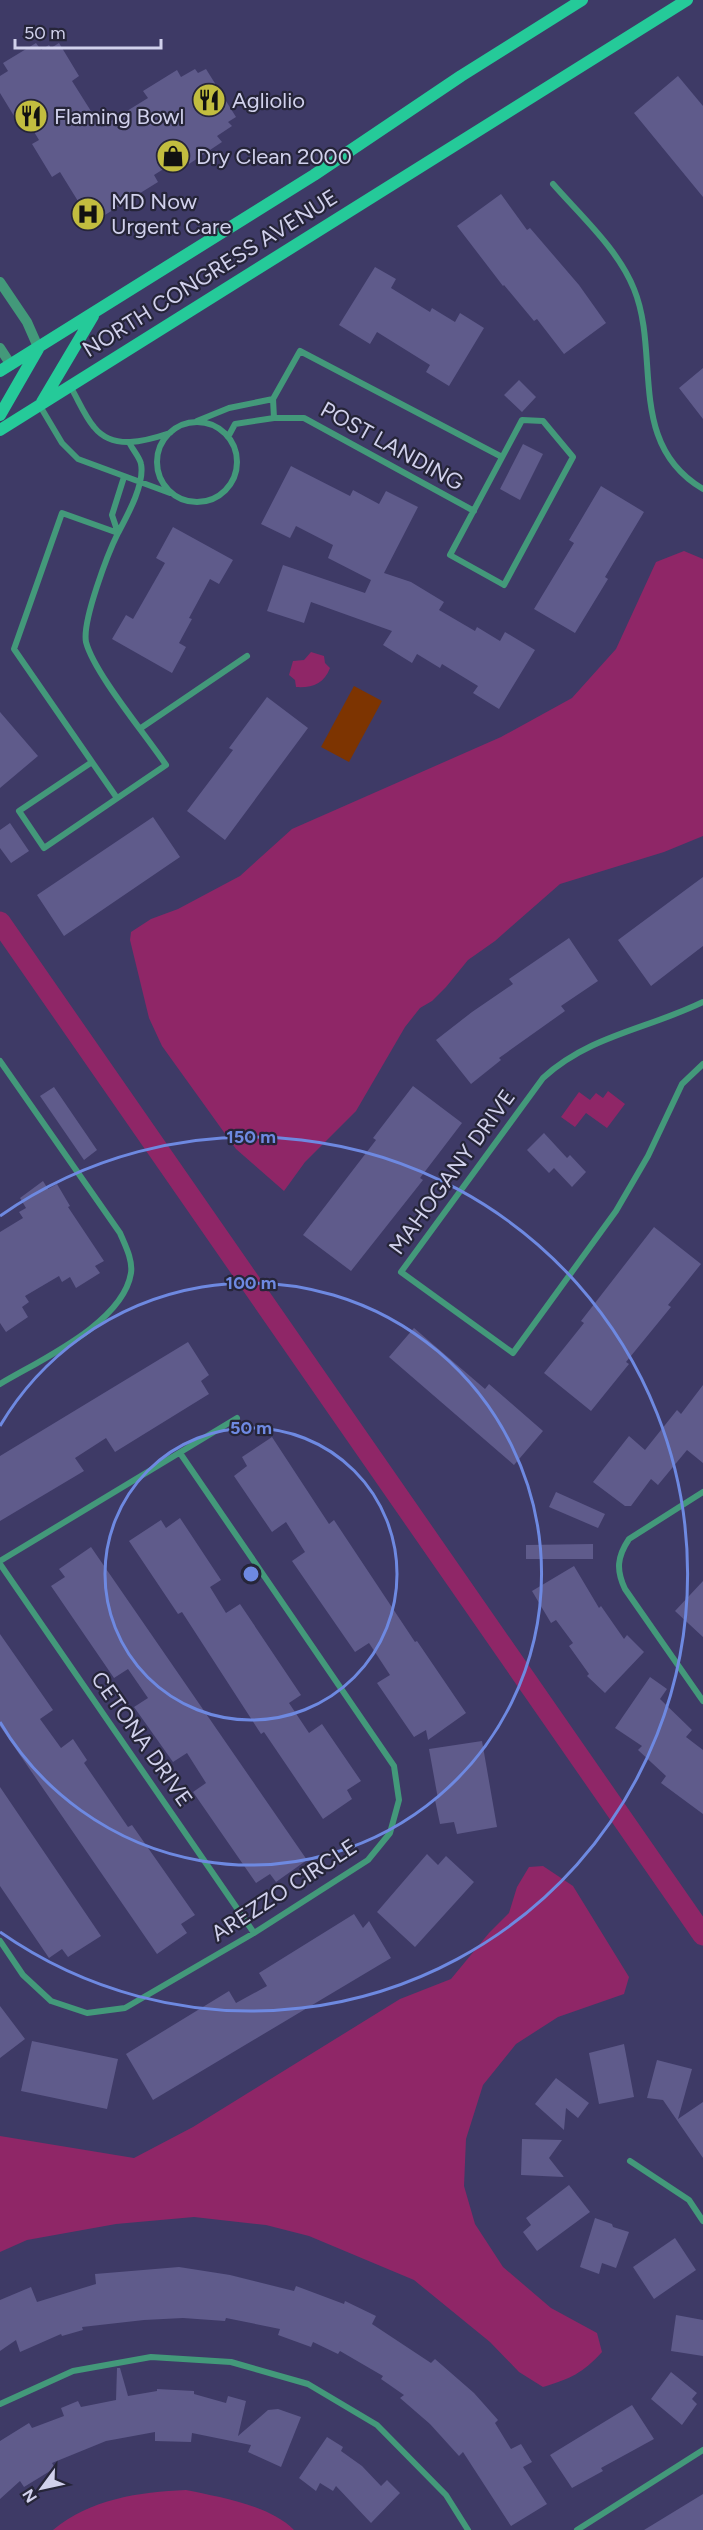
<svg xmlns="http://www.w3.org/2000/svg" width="703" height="2530" font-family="Figtree,sans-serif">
<rect width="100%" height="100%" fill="#3e3a66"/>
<!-- green -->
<path fill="#7d3401" d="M354,686L382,701L349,762L321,747Z"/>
<!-- water -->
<path fill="#8f2667" d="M684,551L703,559V836L664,852L560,884L495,941L468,960L446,987L432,1001L420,1008L405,1027L356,1111L305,1162L284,1191L236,1149L162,1046L149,1018L130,940L131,932L151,919L178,909L240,876L292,829L501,737L572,698L616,649L656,562Z
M311,652L324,656L325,663L330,668C324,684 312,688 296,687L295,680L289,675L293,661L304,660Z
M608,1091L625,1104L607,1128L586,1113L575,1127L561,1117L579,1092L590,1100L596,1093L603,1098Z
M543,1866L573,1886L629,1977L624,1994L558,2017L516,2044L483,2085L466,2139L464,2186L475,2224L503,2267L551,2308L597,2333L602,2352C583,2373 570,2379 543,2387L519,2372L490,2342L414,2280L309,2236L266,2225L194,2217L116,2224L27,2240L0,2252V2136L134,2158L193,2127L400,1999L451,1979L489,1933L509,1913L517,1887L529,1867Z
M186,2490C219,2497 270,2505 294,2530H53C90,2499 139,2492 186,2490Z"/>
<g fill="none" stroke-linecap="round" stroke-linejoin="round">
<!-- canal -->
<path stroke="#8f2667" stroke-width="21" d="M0,922L703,1935"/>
</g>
<!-- building -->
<path fill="#5f5b8b" d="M36,43L41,50L49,45L51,48L59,43L79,76L72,81L101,127L148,98L143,91L177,70L181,77L195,69L198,73L206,69L236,117L228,122L232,126L217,136L222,142L189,164L184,156L154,175L158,182L84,228L73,211L81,206L60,172L52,177L32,144L39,140L22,112L14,116L0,93V76L8,71L3,63Z
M678,76L703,106V197L634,113Z
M501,194L527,230L530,228L579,285L606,323L564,354L537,319L534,321L504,285L503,286L457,226Z
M375,267L396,279L391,288L430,312L432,308L455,322L460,313L484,328L449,386L426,372L430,365L377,332L370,344L339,325Z
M703,368V419L679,388Z
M519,380L536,397L522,412L504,395Z
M523,444L543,454L520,500L500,489Z
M291,466L350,496L353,490L379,504L386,491L418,507L384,573L411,582L444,602L439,610L475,631L477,627L500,641L505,632L535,650L499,709L473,693L478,686L442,664L440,668L417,654L412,663L383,645L392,631L311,602L304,623L267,611L283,565L365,593L371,580L328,558L333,545L296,526L290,538L261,524Z
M601,486L644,512L605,577L608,579L575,633L534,609L574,543L569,540Z
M173,527L233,560L219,584L210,579L189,618L192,619L179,643L186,647L172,673L112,639L126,615L133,619L165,563L156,558Z
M267,697L308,728L225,840L187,811L233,750L229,748Z
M0,712L38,756L0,788Z
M153,817L180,857L64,936L37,895Z
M10,823L29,851L11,863L0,848V830Z
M703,877V946L651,986L618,940Z
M569,938L598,981L561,1006L565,1011L499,1058L501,1060L471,1084L436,1040L472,1012L513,984L509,979Z
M413,1086L462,1123L420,1178L423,1180L351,1271L303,1235L376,1140L373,1138Z
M54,1087L97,1150L84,1160L40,1096Z
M544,1133L567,1158L570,1155L586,1172L572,1187L554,1168L549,1173L527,1150Z
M43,1181L48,1189L57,1184L70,1206L68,1207L104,1261L95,1266L100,1273L76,1288L70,1277L62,1282L59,1276L25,1296L29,1302L22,1307L28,1317L6,1332L0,1323V1232L23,1218L19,1212L26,1208L20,1198Z
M654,1227L701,1264L668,1305L671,1307L626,1362L629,1364L591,1411L544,1373L584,1323L581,1321Z
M414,1328L485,1389L489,1384L543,1431L514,1465L389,1357Z
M188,1342L209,1375L201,1381L209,1394L115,1452L106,1438L75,1458L84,1471L0,1521V1456Z
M703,1385V1463L687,1450L658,1485L651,1479L631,1506H625L593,1482L629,1436L645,1450L677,1410L681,1414Z
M272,1437L329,1524L334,1520L415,1642L417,1641L466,1713L428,1740L426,1730L414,1737L377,1683L390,1675L369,1643L355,1652L292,1561L305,1552L286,1522L272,1532L234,1476L247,1466L242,1457Z
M556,1492L605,1514L598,1528L549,1507Z
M180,1518L221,1580L210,1587L226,1613L240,1604L301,1695L289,1703L309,1733L322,1724L361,1781L347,1790L352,1799L323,1819L264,1732L261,1734L182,1612L178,1614L129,1541L161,1520L166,1528Z
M593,1544V1559H526V1545Z
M91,1547L307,1860L276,1882L270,1874L256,1883L193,1792L206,1783L187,1753L173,1762L134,1707L148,1698L128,1669L114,1678L51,1586L65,1577L59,1569Z
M574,1566L599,1608L601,1606L624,1639L627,1635L644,1652L605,1693L587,1676L589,1674L569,1646L573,1643L556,1620L551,1623L532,1591Z
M703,1581V1637L675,1611Z
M0,1634L53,1710L40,1719L61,1748L73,1739L87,1760L84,1763L128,1827L132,1825L195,1915L181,1924L187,1933L157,1954L0,1726Z
M650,1677L667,1689L660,1699L692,1730L686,1737L703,1750V1814L661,1783L666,1776L638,1750L642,1746L615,1728Z
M482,1741L497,1827L457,1834L454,1822L440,1824L435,1800L438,1799L429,1749Z
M0,1787L101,1936L68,1957L62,1949L49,1958L0,1886Z
M427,1854L438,1865L446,1856L474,1882L415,1947L377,1912Z
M354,1914L363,1928L369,1921L391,1958L153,2100L126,2054L229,1991L236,2003L267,1986L259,1973Z
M0,2006L25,2039L0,2058Z
M32,2041L118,2059L107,2109L21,2091Z
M624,2044L634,2097L599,2104L589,2053Z
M657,2060L692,2069L678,2119L703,2102V2158L663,2100L647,2098Z
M556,2078L589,2103L578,2118L566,2108L564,2130L535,2104Z
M522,2139L562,2140L549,2158L564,2177L521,2175Z
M569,2185L590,2212L537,2251L523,2232L531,2225L526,2218Z
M595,2218L612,2224L613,2227L629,2232L616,2268L602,2263L599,2274L580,2267Z
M675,2238L696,2270L654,2299L633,2267Z
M179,2267L230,2275L294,2291L296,2286L344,2304L345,2301L376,2316L372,2324L431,2363L435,2359L474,2393L498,2420L495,2423L511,2449L521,2444L532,2462L523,2467L547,2504L511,2526L463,2452L459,2456L430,2424L400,2398L404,2395L381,2379L383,2376L340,2351L338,2354L313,2342L311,2347L278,2335L280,2329L226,2318L225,2321L183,2318L144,2320L82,2327L83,2330L62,2336L61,2334L20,2352L16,2340L0,2351V2300L31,2287L37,2302L96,2284L95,2274Z
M676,2315L703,2320V2356L671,2351Z
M117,2368H120L128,2396L157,2391V2389L194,2391V2394L226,2403L228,2396L246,2401L238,2436L268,2410L278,2409L301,2417L281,2467L248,2452L251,2445L192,2433L191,2442L155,2441V2432L106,2441L52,2463L55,2468L24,2487L20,2481L0,2499V2441L29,2423L32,2428L64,2416L61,2408L78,2401L81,2407L116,2400Z
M671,2372L697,2393L692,2399L697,2404L682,2425L651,2399Z
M632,2405L654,2439L601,2468L603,2471L572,2488L550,2455Z
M327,2437L343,2447L341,2451L362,2466L381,2486L387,2480L400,2493L371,2523L336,2486L333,2491L320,2483L316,2491L299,2478Z
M703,2494V2530H644Z"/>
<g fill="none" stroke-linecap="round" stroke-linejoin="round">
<!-- minor -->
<path stroke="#43997a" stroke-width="6" d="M553,184C581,216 618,249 634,289C661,355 626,444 703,489
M70,386C78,399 84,415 94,427C113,451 146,441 170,433
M40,406L62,443L78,459L170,493
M274,418L273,399L300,351L502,457
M522,420L543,421L573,457L504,585L450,555Z
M197,421L229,408L273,399
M157 462a40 40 0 1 1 80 0a40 40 0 1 1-80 0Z
M228,437L235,424L274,418H304L474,511
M118,533L62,513L14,649L92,762L19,811L44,848L166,765C146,735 94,673 86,642C82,621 108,553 118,533C127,516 145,484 141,464C140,458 133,450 130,444
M118,533L112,515L124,477
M141,728L247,656
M92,762L117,798
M703,1002C648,1029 590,1035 543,1078L401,1272L513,1353L616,1211L648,1156L682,1084L703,1064
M0,1061L120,1233C125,1245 133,1260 131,1273C123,1323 40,1360 0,1384
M703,1492L629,1539C617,1557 616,1570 625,1589L703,1701
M0,1561L237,1418
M0,1564L254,1933
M0,1941L23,1975L51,2001L87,2013L125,2008L254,1933L368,1860L390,1833L399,1800L394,1766L180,1453
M630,2161L689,2200L703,2221
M0,2404L73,2371L151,2357L231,2362L308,2384L377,2425L446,2495L468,2530
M577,2530L703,2450"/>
<!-- tertiary -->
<path stroke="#43997a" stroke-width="10" d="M0,282L27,322L38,347
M0,348L11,365"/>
<!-- secondary -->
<path stroke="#25ca99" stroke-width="12" d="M0,371L314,175L461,76L582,0
M42,402L93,316
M0,415L38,349
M0,430L687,0"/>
</g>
<!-- distance rings -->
<g fill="none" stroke="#6e89e1" stroke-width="3">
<circle cx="251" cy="1574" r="146"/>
<path d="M0 1426A291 291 0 1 1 0 1722"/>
<path d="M0 1216A437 437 0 1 1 0 1932"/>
</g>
<!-- icons -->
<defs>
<g id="restaurant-disc" transform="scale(1.725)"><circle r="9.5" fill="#c2bd3f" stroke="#262539"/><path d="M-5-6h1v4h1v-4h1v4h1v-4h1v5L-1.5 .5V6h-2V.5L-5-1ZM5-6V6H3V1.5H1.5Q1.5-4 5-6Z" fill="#111"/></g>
<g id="shop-disc" transform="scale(1.725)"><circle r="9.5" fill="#c2bd3f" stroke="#262539"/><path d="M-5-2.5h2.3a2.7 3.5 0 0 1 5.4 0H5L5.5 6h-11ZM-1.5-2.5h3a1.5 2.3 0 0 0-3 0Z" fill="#111"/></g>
<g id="hospital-disc" transform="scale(1.725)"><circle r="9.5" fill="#c2bd3f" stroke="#262539"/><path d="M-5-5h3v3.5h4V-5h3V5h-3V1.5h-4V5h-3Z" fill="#111"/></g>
</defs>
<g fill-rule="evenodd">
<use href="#restaurant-disc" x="209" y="100"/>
<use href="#restaurant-disc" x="31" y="116"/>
<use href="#shop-disc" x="173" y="156"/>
<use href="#hospital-disc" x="88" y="214"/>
</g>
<g text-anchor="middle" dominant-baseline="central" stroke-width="4.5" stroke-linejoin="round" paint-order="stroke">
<!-- poi labels -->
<g font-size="22" fill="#d1d1ec" stroke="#262539" text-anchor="start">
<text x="232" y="100">Agliolio</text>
<text x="54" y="116">Flaming Bowl</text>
<text x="196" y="156">Dry Clean 2000</text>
<text x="111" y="201">MD Now<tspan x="111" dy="25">Urgent Care</tspan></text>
</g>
<!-- street labels -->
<g font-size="22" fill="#d1d1ec" stroke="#262539">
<text transform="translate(210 273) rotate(-32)">NORTH CONGRESS AVENUE</text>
<text transform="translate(392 446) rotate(29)">POST LANDING</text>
<text transform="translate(452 1172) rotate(-54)">MAHOGANY DRIVE</text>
<text transform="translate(142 1739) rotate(55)">CETONA DRIVE</text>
<text transform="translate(284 1890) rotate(-33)">AREZZO CIRCLE</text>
</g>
</g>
<circle cx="251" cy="1574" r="9" fill="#6e89e1" stroke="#262539" stroke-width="3"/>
<g font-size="18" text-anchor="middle" font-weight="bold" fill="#6e89e1" stroke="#262539" stroke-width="4.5" stroke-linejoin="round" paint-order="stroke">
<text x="251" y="1143">150 m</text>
<text x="251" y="1289">100 m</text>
<text x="251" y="1434">50 m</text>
</g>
<!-- north arrow -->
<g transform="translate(42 2488) rotate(237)" stroke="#262539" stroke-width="4.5" paint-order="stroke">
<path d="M0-4.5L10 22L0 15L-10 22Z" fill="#d1d1ec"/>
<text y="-9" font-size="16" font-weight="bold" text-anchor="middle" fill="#d1d1ec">N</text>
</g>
<!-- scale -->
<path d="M15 39v9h146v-9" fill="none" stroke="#d1d1ec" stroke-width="3"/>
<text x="24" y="39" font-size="18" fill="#d1d1ec" stroke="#262539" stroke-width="4.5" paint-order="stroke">50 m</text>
</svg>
